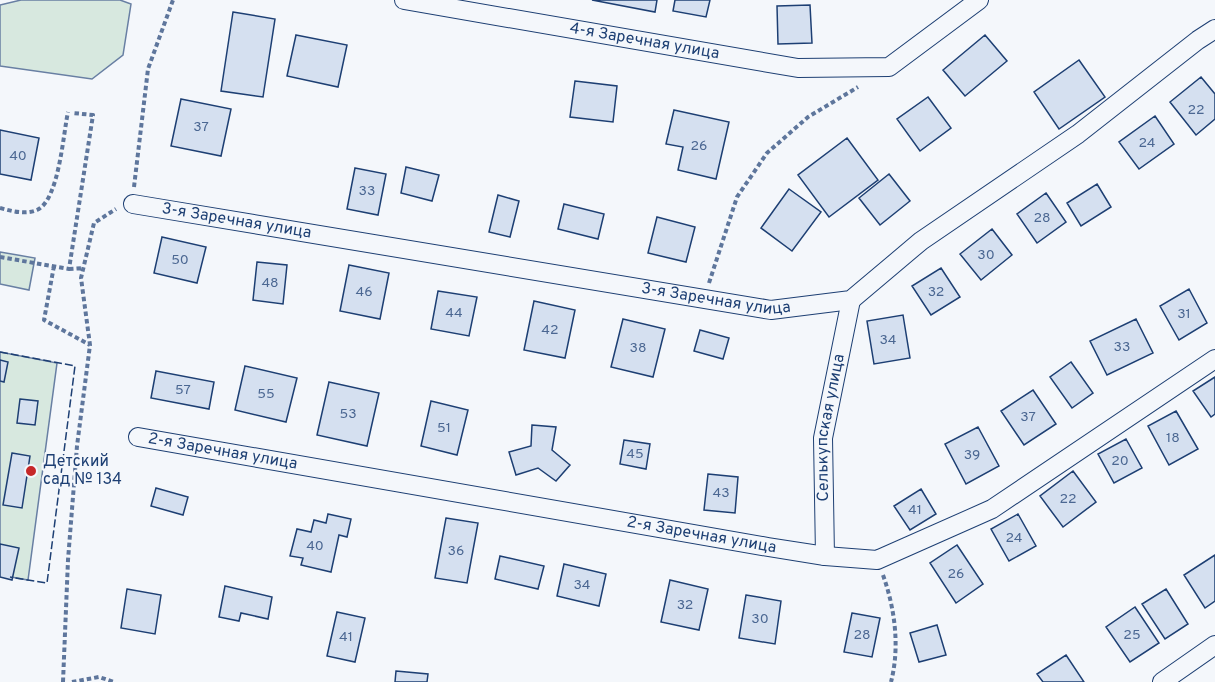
<svg xmlns="http://www.w3.org/2000/svg" width="1215" height="682" font-family="Overpass,sans-serif">
<rect width="100%" height="100%" fill="#f4f7fb"/>
<!-- green -->
<path fill="#d7e8df" stroke="#687fa3" stroke-width="1.5" d="M21,0H120L131,4L123,55L92,79L0,66V5Z
M0,252L35,258L29,290L0,284Z
M0,352L57,363L28,580L0,575Z"/>
<!-- building -->
<path fill="#d5e0f0" stroke="#1d3f73" stroke-width="1.5" d="M592,0H657L655,12Z
M675,0H710L706,17L673,11Z
M810,5L812,43L778,44L777,6Z
M233,12L275,19L263,97L221,91Z
M296,35L347,45L338,87L287,76Z
M985,35L1007,61L965,96L943,70Z
M1079,60L1105,97L1059,129L1034,92Z
M1201,77L1215,94V119L1196,135L1170,102Z
M575,81L617,86L613,122L570,117Z
M928,97L951,128L920,151L897,119Z
M181,99L231,109L221,156L171,146Z
M674,110L729,122L716,179L678,170L683,147L666,144Z
M1155,116L1174,144L1139,169L1119,142Z
M0,130L39,138L31,180L0,174Z
M847,138L878,180L829,217L798,175Z
M406,167L439,175L432,201L401,193Z
M355,168L386,174L378,215L347,209Z
M889,174L910,201L880,225L859,198Z
M1097,184L1111,207L1081,226L1067,203Z
M789,189L821,212L792,251L761,228Z
M1046,193L1066,222L1037,243L1017,214Z
M498,195L519,201L510,237L489,232Z
M564,204L604,214L598,239L558,229Z
M657,217L695,227L686,262L648,253Z
M992,229L1012,255L981,280L960,254Z
M162,237L206,247L197,283L154,273Z
M257,262L287,265L283,304L253,300Z
M349,265L389,273L380,319L340,311Z
M941,268L960,297L931,315L912,286Z
M1189,289L1207,323L1179,340L1160,306Z
M438,291L477,297L469,336L431,329Z
M534,301L575,310L565,358L524,350Z
M903,315L910,358L874,364L867,321Z
M623,319L665,329L653,377L611,367Z
M1136,319L1153,353L1107,375L1090,341Z
M700,330L729,338L723,359L694,351Z
M0,360L8,362L4,382L0,381Z
M1071,362L1093,393L1072,408L1050,377Z
M245,366L297,378L286,422L235,410Z
M156,371L214,382L209,409L151,398Z
M1215,377V414L1211,417L1193,391Z
M329,382L379,393L367,446L317,435Z
M1033,390L1056,424L1024,445L1001,411Z
M20,399L38,401L35,425L17,423Z
M431,401L468,410L457,455L421,446Z
M1176,411L1198,449L1169,465L1148,426Z
M532,425L556,427L552,450L570,465L556,481L538,468L516,475L509,452L531,446Z
M978,427L999,466L966,484L945,444Z
M1126,439L1142,468L1114,483L1098,454Z
M624,440L650,444L646,469L620,464Z
M12,453L30,456L22,508L3,505Z
M1073,471L1096,502L1063,527L1040,496Z
M708,474L738,477L735,513L704,510Z
M156,488L188,497L183,515L151,506Z
M921,489L936,514L910,530L894,506Z
M328,514L351,519L347,537L339,535L331,572L301,565L303,558L290,556L297,529L311,532L314,520L326,523Z
M1018,514L1036,546L1009,561L991,529Z
M446,518L478,523L467,583L435,578Z
M0,544L19,548L12,580L0,577Z
M957,545L983,584L956,603L930,563Z
M1215,555V601L1205,608L1184,575Z
M500,556L544,566L538,589L495,579Z
M564,564L606,574L599,606L557,596Z
M670,580L708,589L699,630L661,622Z
M225,586L272,597L268,619L241,613L239,621L219,617Z
M127,589L161,595L155,634L121,628Z
M1166,589L1188,624L1165,639L1142,604Z
M746,595L781,601L775,644L739,638Z
M1135,607L1159,643L1130,662L1106,627Z
M337,612L365,618L355,662L327,656Z
M852,613L880,618L872,657L844,652Z
M937,625L946,655L919,662L910,633Z
M1066,655L1084,682H1043L1037,674Z
M396,671L428,674L427,682H395Z"/>
<g fill="none" stroke-linecap="round" stroke-linejoin="round">
<!-- street casing -->
<g stroke="#1d3f73" stroke-width="20">
<g id="street">
<path id="s1" d="M404,0L798,68L889,67L979,0"/>
<path id="s2" d="M133,204L771,310L851,300L921,241L1078,134L1198,40L1215,29"/>
<path id="s3" d="M138,437L768,547L825,556L877,560L992,509L1215,359"/>
<path id="s4" d="M825,556L823,438L851,300"/>
<path d="M1162,682L1215,645"/>
</g>
</g>
<!-- path -->
<path stroke="#5e769c" stroke-width="4" stroke-dasharray="4.5 3" stroke-linecap="butt" d="M134,187L148,69L173,0
M0,208C12,211 25,215 37,210C59,200 63,135 68,112
M0,257L69,269L93,115L73,113
M54,266L44,320L90,345
M69,269L84,268
M709,283L737,197L767,153L808,117L858,87
M883,575C895,609 900,647 891,682
M63,682L68,560L77,446L90,345L81,278L94,223L116,209
M72,682L99,677L114,682"/>
<!-- street -->
<use href="#street" stroke="#f4f7fb" stroke-width="18"/>
<!-- fence -->
<path stroke="#1d3f73" stroke-width="1.5" stroke-dasharray="8 3" stroke-linecap="butt" d="M0,352L75,366L47,583L10,577"/>
</g>
<!-- markers -->
<circle fill="#c62828" stroke="#f4f7fb" stroke-width="2" cx="31" cy="471" r="6"/>
<g text-anchor="middle" dominant-baseline="central" stroke-width="4.5" stroke-linejoin="round" paint-order="stroke">
<!-- number labels -->
<g font-size="14" fill="#4b6792">
<text x="1196" y="110">22</text>
<text x="201" y="127">37</text>
<text x="1147" y="143">24</text>
<text x="699" y="146">26</text>
<text x="18" y="156">40</text>
<text x="367" y="191">33</text>
<text x="1042" y="218">28</text>
<text x="986" y="255">30</text>
<text x="180" y="260">50</text>
<text x="270" y="283">48</text>
<text x="364" y="292">46</text>
<text x="936" y="292">32</text>
<text x="454" y="313">44</text>
<text x="1184" y="314">31</text>
<text x="550" y="330">42</text>
<text x="888" y="340">34</text>
<text x="1122" y="347">33</text>
<text x="638" y="348">38</text>
<text x="183" y="390">57</text>
<text x="266" y="394">55</text>
<text x="348" y="414">53</text>
<text x="1028" y="417">37</text>
<text x="444" y="428">51</text>
<text x="1173" y="438">18</text>
<text x="635" y="454">45</text>
<text x="972" y="455">39</text>
<text x="1120" y="461">20</text>
<text x="721" y="493">43</text>
<text x="1068" y="499">22</text>
<text x="915" y="510">41</text>
<text x="1014" y="538">24</text>
<text x="315" y="546">40</text>
<text x="456" y="551">36</text>
<text x="956" y="574">26</text>
<text x="582" y="585">34</text>
<text x="685" y="605">32</text>
<text x="760" y="619">30</text>
<text x="862" y="635">28</text>
<text x="1132" y="635">25</text>
<text x="346" y="637">41</text>
</g>
<!-- street labels -->
<g font-size="16" fill="#1d3f73" stroke="#f4f7fb">
<text stroke="none"><textPath href="#s1" startOffset="244">4-я Заречная улица</textPath></text>
<text stroke="none"><textPath href="#s2" startOffset="105">3-я Заречная улица</textPath></text>
<text stroke="none"><textPath href="#s2" startOffset="591">3-я Заречная улица</textPath></text>
<text stroke="none"><textPath href="#s4" startOffset="129">Селькупская улица</textPath></text>
<text stroke="none"><textPath href="#s3" startOffset="86">2-я Заречная улица</textPath></text>
<text stroke="none"><textPath href="#s3" startOffset="572">2-я Заречная улица</textPath></text>
</g>
<!-- poi labels -->
<g font-size="16" fill="#1d3f73" stroke="#f4f7fb" text-anchor="start">
<text x="43" y="462">Детский<tspan x="43" dy="18">сад № 134</tspan></text>
</g>
</g>
</svg>
